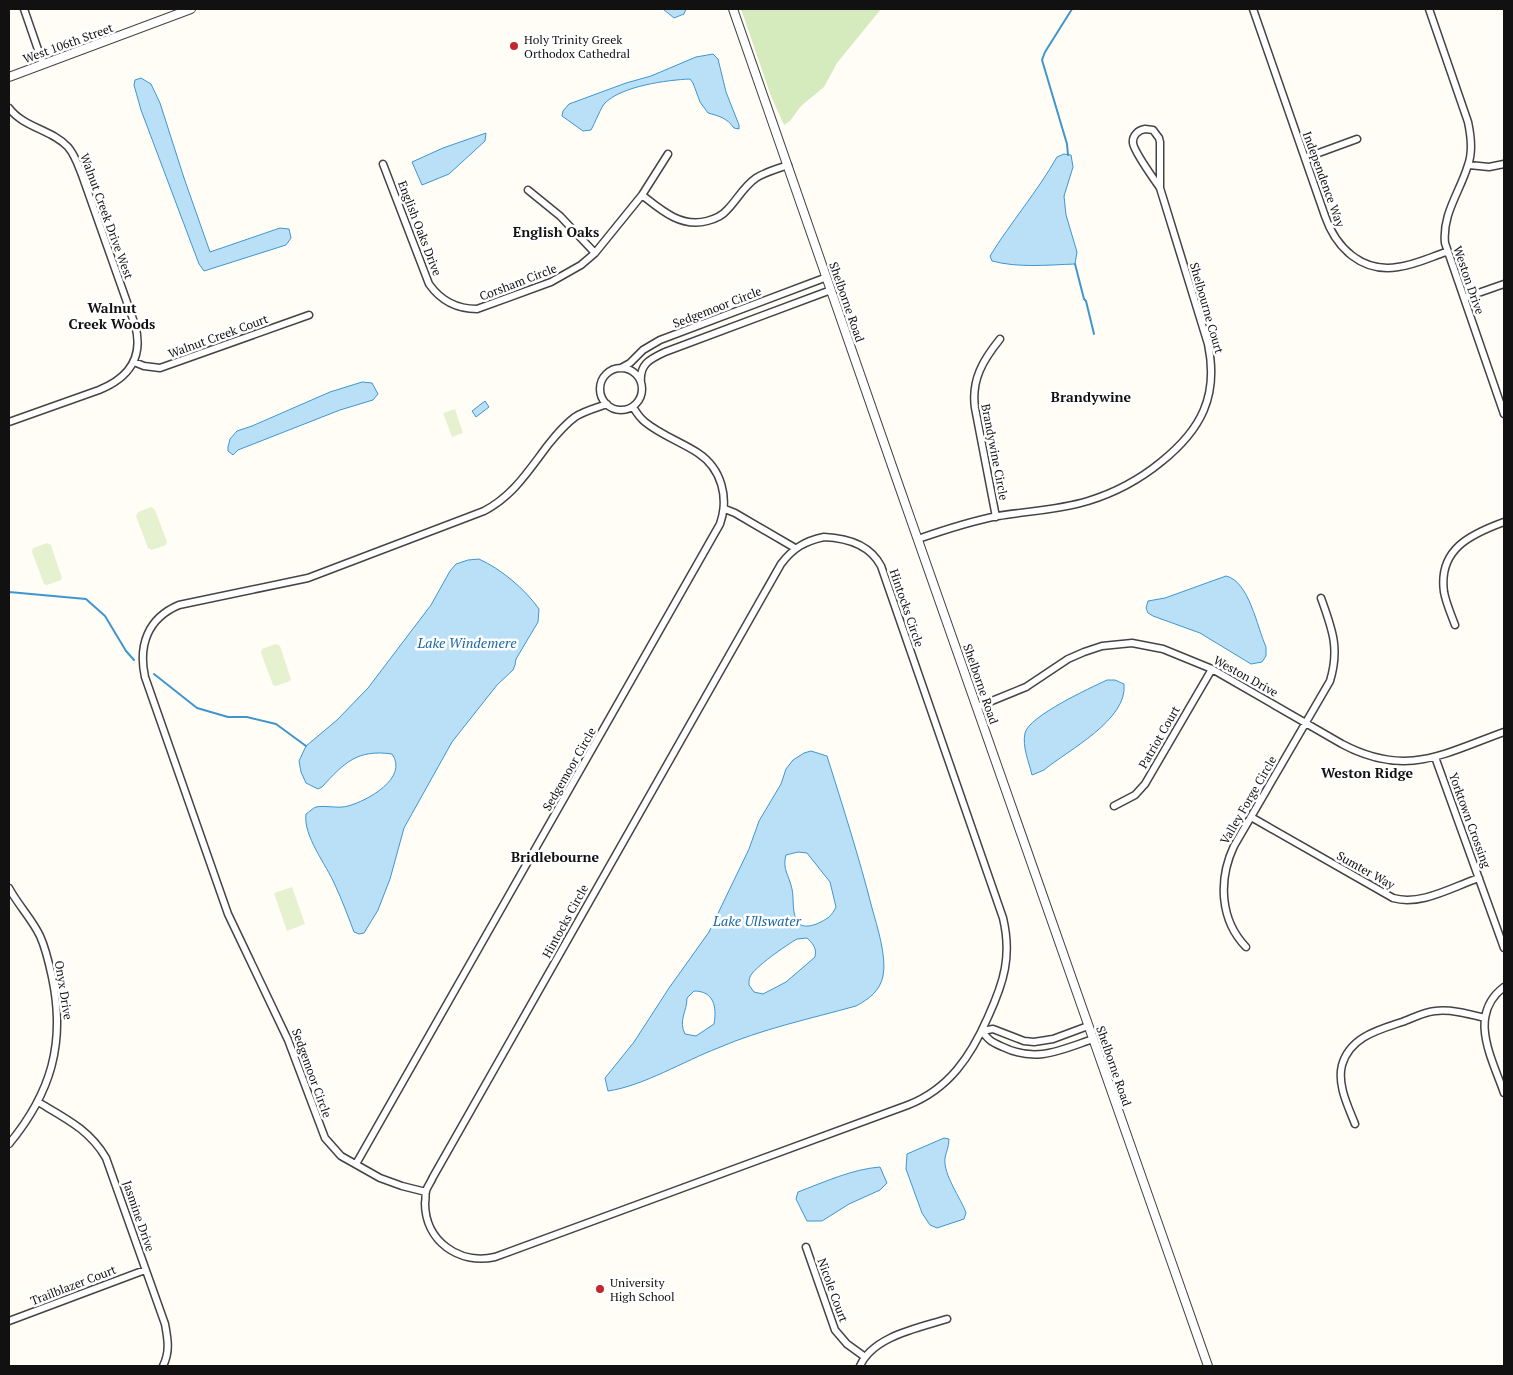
<svg xmlns="http://www.w3.org/2000/svg" width="1513" height="1375" font-family="'PT Serif',serif">
<rect width="100%" height="100%" fill="#fffdf5"/>
<!-- green -->
<path fill="#d5ebbd" d="M741,9H881L837,63L824,87L801,106L790,121L784,125L771,96Z"/>
<!-- pitch -->
<path fill="#e6f2cf" d="M455,409L463,433L452,437L443,413Z
M151,507L155,510L167,542L166,545L152,550L148,548L136,516L138,512Z
M47,543L51,545L62,578L61,580L47,585L44,584L32,552L33,548Z
M276,644L280,646L291,679L290,681L276,686L273,685L261,653L262,649Z
M292,887L305,924L287,931L274,893Z"/>
<!-- water -->
<path fill="#b9e0f7" stroke="#3f96cf" fill-rule="evenodd" d="M663,9H686L684,14L674,18Z
M713,54L718,59L726,92L739,125V129L734,128C727,118 719,116 708,113L700,102L693,83L690,79C667,80 622,86 605,103C601,107 595,123 591,130L583,131L562,116L563,111L569,104L626,83L651,76L696,57Z
M141,78L151,84L160,103L184,178L210,252L280,228L289,229L291,238L286,245L204,271L199,264L141,110L134,85L135,80Z
M486,133L485,141L449,174L422,185L412,162L443,148Z
M1064,154L1071,155L1073,167L1064,196L1066,215L1077,252L1075,264C1048,265 1018,268 992,261L990,256C1011,222 1037,192 1057,157Z
M362,382L372,383L378,394L373,400L340,410L238,450L233,455L228,451V447L230,439L237,431L252,426L330,392Z
M485,401L489,407L476,417L472,411Z
M479,559C501,569 525,589 539,609L538,622L516,659L515,665L513,670L497,685L452,742L404,828L390,879L378,910L364,933L359,934L354,932C348,916 342,900 335,885C326,864 303,836 306,814C309,812 313,808 316,807C326,805 338,809 348,806C367,801 409,778 392,754C357,749 344,763 322,787L318,789L306,783L301,772L299,761L306,746L337,720L368,688L431,605L450,571L456,564L468,560Z
M1226,576C1249,581 1257,627 1266,647V656L1262,662L1251,664L1200,633L1153,616L1148,613L1146,608L1148,601L1165,598Z
M1107,680H1115L1124,684C1128,720 1068,750 1044,770L1032,775C1029,762 1022,747 1025,733C1029,716 1090,688 1107,680Z
M811,751L827,756C843,807 859,857 872,908C877,926 887,957 883,976C880,991 869,999 856,1006C809,1019 762,1029 718,1048C684,1061 643,1086 608,1091L605,1078L634,1042L669,988L709,932L749,849L759,821L781,784L786,769L793,760L804,753ZM798,852L807,853L830,882L836,907C834,911 832,914 829,917C821,923 801,933 796,919C792,910 794,898 792,889C789,875 782,869 786,855ZM797,939L807,938C813,944 817,948 815,957L786,982L763,994L754,992L749,985C749,982 749,979 750,977C753,968 788,944 797,939ZM694,991C714,991 717,1007 714,1024L696,1036L685,1034C678,1020 687,1012 687,998Z
M944,1138L949,1139C949,1147 946,1152 945,1158C943,1175 961,1198 966,1213L964,1219L937,1228L930,1225L922,1213L906,1169L907,1154Z
M880,1167L887,1183L880,1190L849,1204L822,1221H807L796,1199L798,1192C824,1182 853,1169 880,1167Z"/>
<g fill="none" stroke-linecap="round" stroke-linejoin="round">
<!-- stream -->
<path stroke="#3f96cf" stroke-width="2" d="M1068,155L1067,144L1042,60L1045,52L1072,9
M1075,264L1084,299L1086,301L1094,334
M9,592L86,599L105,616L126,651L134,660
M154,674L197,708L228,717H247L276,724L306,746"/>
<!-- minor casing -->
<g stroke="#444" stroke-width="9">
<path id="minor" d="M24,9L43,64
M1253,9L1325,216C1336,248 1362,273 1398,267C1415,265 1431,257 1446,252
M1429,9L1468,122C1471,136 1473,152 1468,165C1460,192 1442,214 1445,243L1504,414
M9,108C24,128 51,129 68,147C75,155 78,165 82,175L135,325C144,357 129,378 99,390L9,422
M1145,129L1153,130L1159,138L1160,142V188C1154,179 1134,152 1133,143C1132,136 1138,130 1145,129Z
M1305,158L1357,139
M383,164L429,284C441,301 456,309 477,309L551,282L581,265L595,253L642,195L668,154
M1469,165L1489,167L1504,164
M528,190L560,216L595,253
M642,195C661,210 681,228 707,221C715,219 722,216 727,210C737,200 744,186 756,178C765,172 777,169 788,165
M1464,298L1504,284
M134,362L144,366L160,368L309,315
M621,368L630,363L643,350L660,340L827,277
M600 389a21 21 0 1 1 42 0a21 21 0 1 1-42 0Z
M641,383C639,364 650,359 665,352L831,290
M725,509L735,513L795,548
M996,517L975,408C971,380 983,360 1000,339
M824,537C847,538 870,545 881,566L1003,918C1012,956 1004,982 988,1017C971,1056 949,1089 908,1105L495,1257C459,1265 425,1241 425,1203C426,1199 425,1195 426,1191C427,1187 431,1182 433,1177L781,564C793,548 805,541 824,537Z
M918,539C944,530 971,521 998,516C1028,511 1059,510 1088,501C1114,493 1139,480 1161,462C1201,430 1219,396 1208,344L1160,188
M1455,625C1451,614 1446,603 1444,592C1438,549 1471,534 1504,522
M977,707L1026,687L1068,659L1084,652L1102,646L1132,643L1163,649L1212,669L1342,744C1406,778 1443,754 1504,732
M1435,757L1504,948
M1114,806L1135,795L1145,784L1212,669
M1251,817L1393,898C1421,906 1452,887 1479,878
M9,888C18,905 32,919 40,936C46,949 49,963 52,977C66,1043 51,1093 9,1144
M1246,947C1220,920 1218,880 1234,846L1330,681C1340,648 1332,629 1321,598
M1504,987C1467,1015 1492,1058 1504,1093
M982,1031C989,1041 992,1042 1003,1047C1036,1063 1061,1050 1093,1039
M982,1031L993,1029L1024,1041L1034,1042L1053,1039L1088,1026
M38,1102C65,1118 90,1130 106,1158L165,1324C168,1340 170,1352 163,1366
M1355,1124C1348,1106 1337,1085 1342,1065C1350,1037 1378,1030 1402,1022C1413,1018 1424,1012 1435,1011C1451,1009 1469,1014 1485,1018
M356,1164L720,524C729,498 722,469 698,453C681,442 661,435 645,422C640,418 636,412 633,407
M426,1192L402,1186L380,1178L341,1156L325,1138L288,1040L228,914L145,677C138,645 148,618 179,605L308,578L484,511C513,496 529,470 548,445C556,435 564,425 575,417C584,411 596,408 607,404
M806,1247L835,1330L847,1344L865,1357
M9,1321L145,1270
M860,1366C873,1336 919,1328 947,1319"/>
</g>
<!-- tertiary casing -->
<g stroke="#444" stroke-width="10">
<path id="tertiary" d="M733,9L899,486L1208,1366
M9,77L191,9"/>
</g>
<!-- minor -->
<use href="#minor" stroke="#fff" stroke-width="6"/>
<!-- tertiary -->
<use href="#tertiary" stroke="#fff" stroke-width="8"/>
</g>
<!-- markers -->
<g fill="#c4262e" stroke="#fff" stroke-width="2">
<circle cx="514" cy="46" r="5"/>
<circle cx="600" cy="1289" r="5"/>
</g>
<g text-anchor="middle" dominant-baseline="central" stroke-width="5" stroke-linejoin="round" paint-order="stroke">
<!-- poi labels -->
<g font-size="12" fill="#111" stroke="#fff" text-anchor="start">
<text x="524" y="39">Holy Trinity Greek<tspan x="524" dy="14">Orthodox Cathedral</tspan></text>
<text x="610" y="1282">University<tspan x="610" dy="14">High School</tspan></text>
</g>
<!-- street labels -->
<g font-size="12" fill="#111" stroke="#fff">
<text transform="translate(68 43) rotate(-20)">West 106th Street</text>
<text transform="translate(1324 179) rotate(70)">Independence Way</text>
<text transform="translate(107 216) rotate(70)">Walnut Creek Drive West</text>
<text transform="translate(420 228) rotate(69)">English Oaks Drive</text>
<text transform="translate(1469 280) rotate(71)">Weston Drive</text>
<text transform="translate(518 282) rotate(-21)">Corsham Circle</text>
<text transform="translate(847 302) rotate(71)">Shelborne Road</text>
<text transform="translate(717 307) rotate(-21)">Sedgemoor Circle</text>
<text transform="translate(1207 308) rotate(74)">Shelbourne Court</text>
<text transform="translate(218 336) rotate(-20)">Walnut Creek Court</text>
<text transform="translate(995 452) rotate(79)">Brandywine Circle</text>
<text transform="translate(907 608) rotate(71)">Hintocks Circle</text>
<text transform="translate(1246 676) rotate(29)">Weston Drive</text>
<text transform="translate(981 684) rotate(71)">Shelborne Road</text>
<text transform="translate(1159 737) rotate(-60)">Patriot Court</text>
<text transform="translate(569 769) rotate(-60)">Sedgemoor Circle</text>
<text transform="translate(1248 800) rotate(-60)">Valley Forge Circle</text>
<text transform="translate(1470 820) rotate(70)">Yorktown Crossing</text>
<text transform="translate(1366 870) rotate(29)">Sumter Way</text>
<text transform="translate(565 921) rotate(-61)">Hintocks Circle</text>
<text transform="translate(64 990) rotate(81)">Onyx Drive</text>
<text transform="translate(1114 1066) rotate(71)">Shelborne Road</text>
<text transform="translate(312 1073) rotate(70)">Sedgemoor Circle</text>
<text transform="translate(139 1216) rotate(71)">Jasmine Drive</text>
<text transform="translate(73 1285) rotate(-21)">Trailblazer Court</text>
<text transform="translate(833 1290) rotate(70)">Nicole Court</text>
</g>
<!-- neighbourhood labels -->
<g font-size="14" font-weight="bold" fill="#111" stroke="#fff">
<text x="556" y="231">English Oaks</text>
<text x="112" y="307">Walnut<tspan x="112" dy="16">Creek Woods</tspan></text>
<text x="1091" y="396">Brandywine</text>
<text x="1367" y="772">Weston Ridge</text>
<text x="555" y="856">Bridlebourne</text>
</g>
<!-- water labels -->
<g font-size="14" font-style="italic" fill="#1768a6" stroke="#fff">
<text x="467" y="642">Lake Windemere</text>
<text x="757" y="920">Lake Ullswater</text>
</g>
</g>
<!-- border -->
<rect width="1513" height="1375" fill="none" stroke="#111111" stroke-width="20"/>
</svg>
